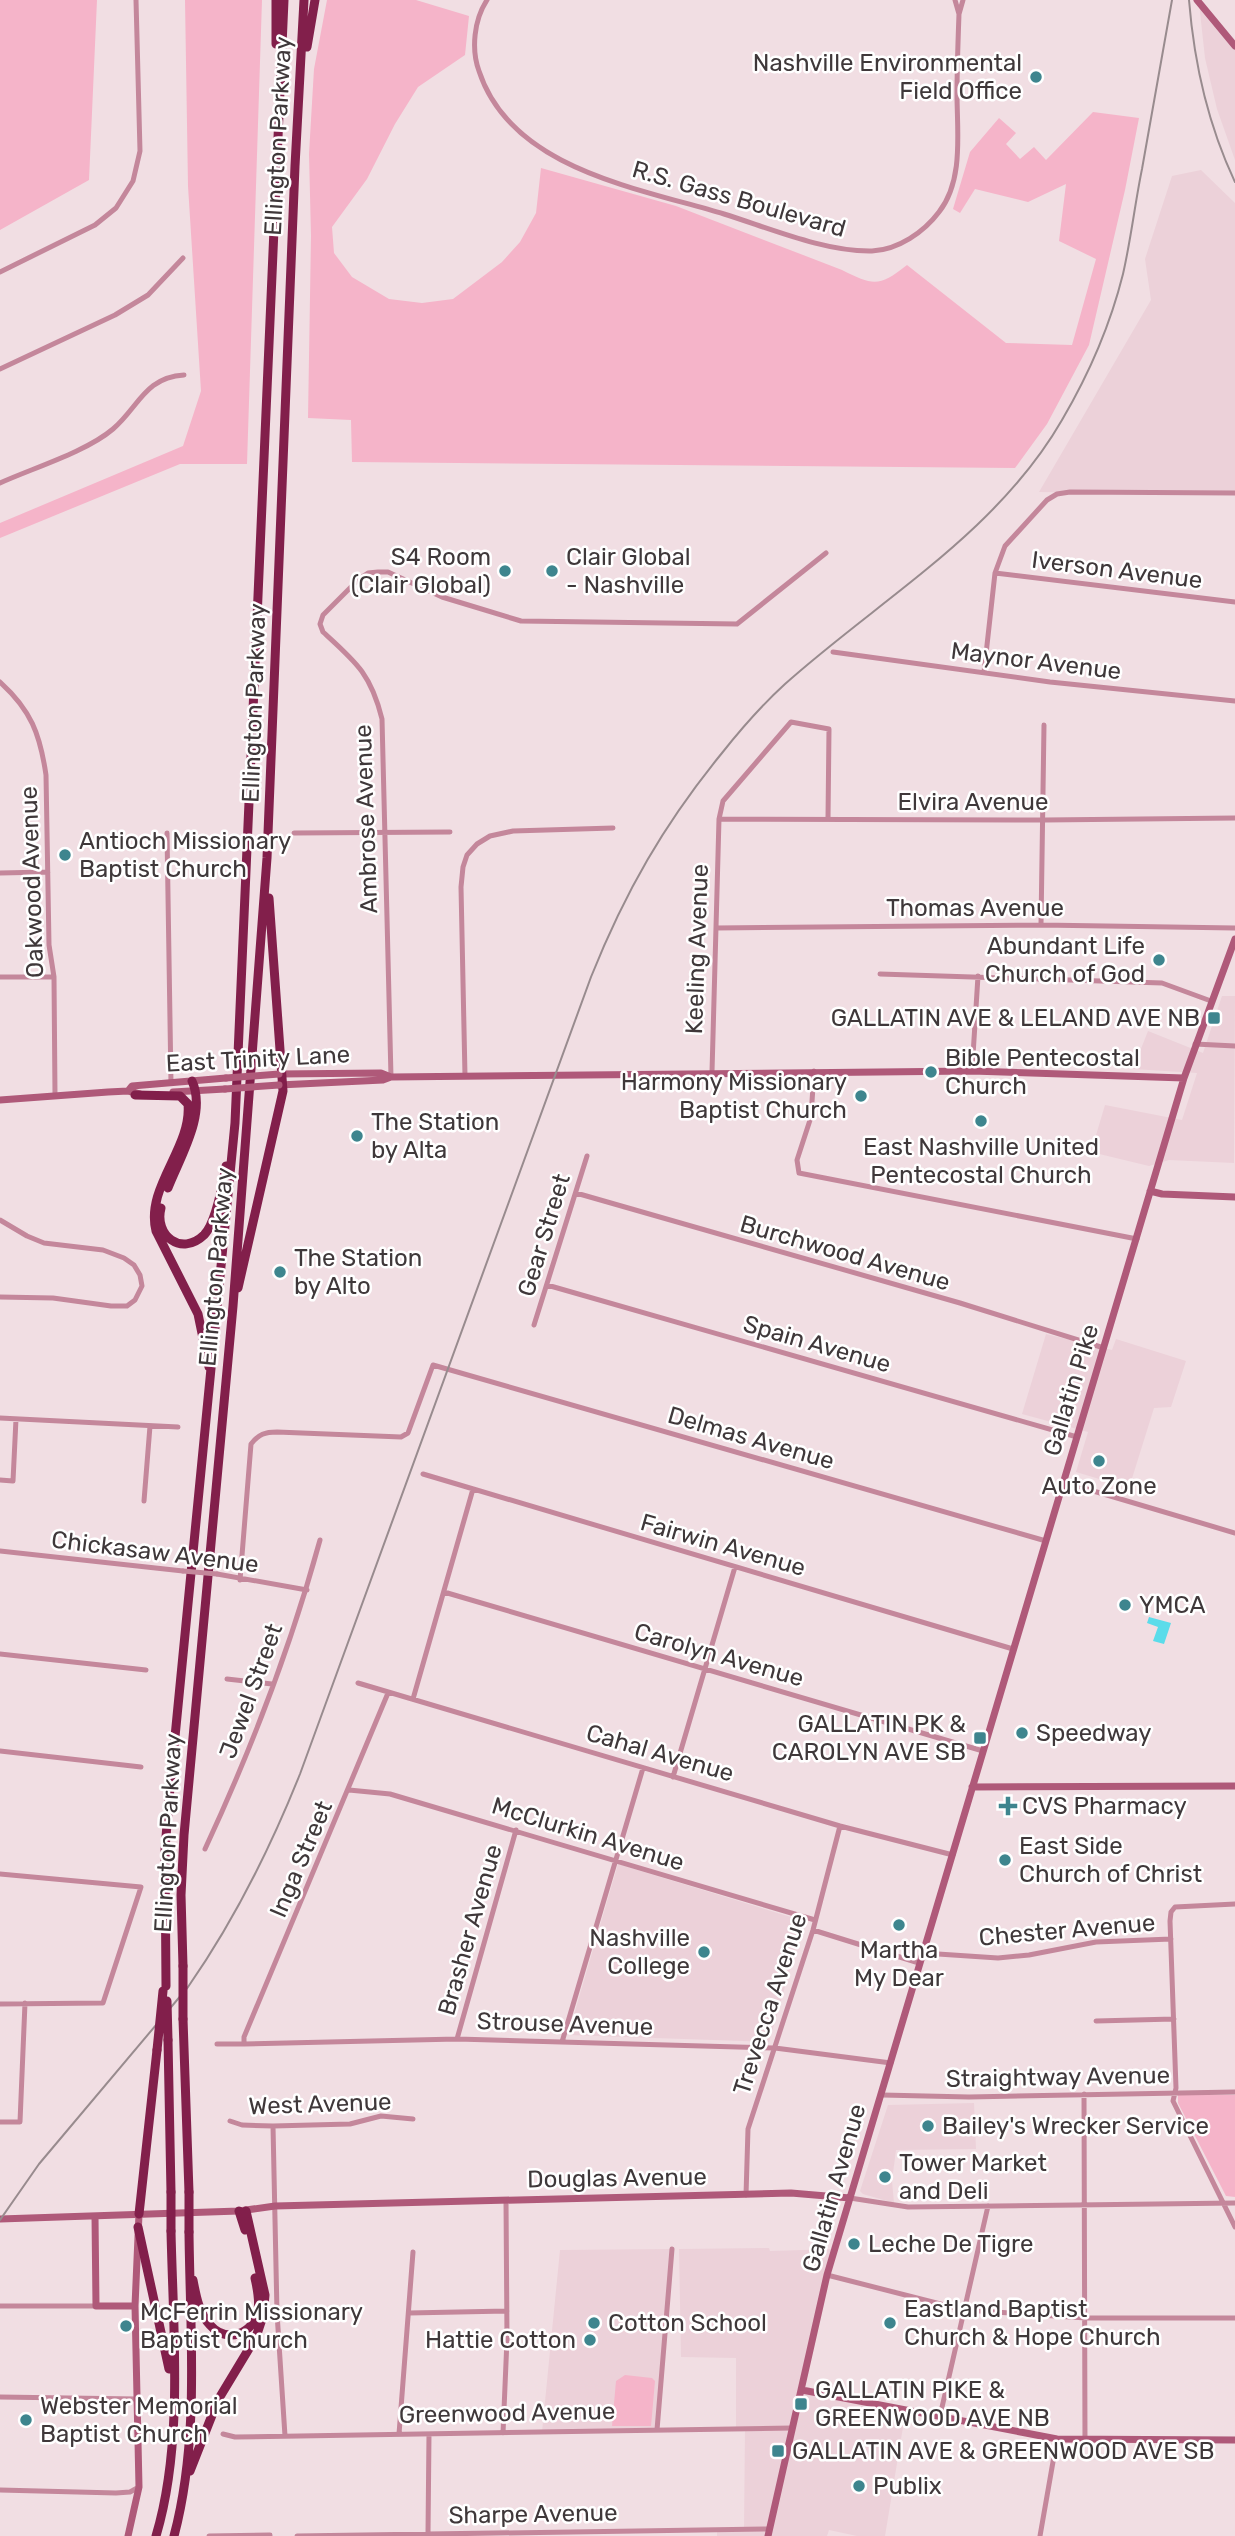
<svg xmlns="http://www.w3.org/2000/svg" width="1235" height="2536" font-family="Rubik,sans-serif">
<rect width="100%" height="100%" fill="#f1dee3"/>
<!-- built -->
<path fill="#ecd1d9" d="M1199,3L1235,46V160L1217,109L1205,58Z
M1201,170L1235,203V495L1039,492L1151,300L1145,259L1172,176Z
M1222,996H1235L1234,1163L1169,1160L1149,1166L1091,1152L1105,1105L1182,1120L1197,1073L1133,1069L1148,1031L1203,1053Z
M1046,1334L1112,1350L1116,1339L1186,1361L1171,1407L1154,1408L1129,1488L1076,1472L1088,1432L1022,1414Z
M618,1864L804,1921L769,2042L568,2035Z
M974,2103L976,2149L896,2150L892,2181L894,2203L863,2194L860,2191L888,2105Z
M769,2248L770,2251L835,2249L802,2390L905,2415L885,2536H857L829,2530L827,2536H717V2530L744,2529L745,2429H736V2358L681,2357L679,2249Z
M672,2249L657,2430L542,2432L560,2250Z"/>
<!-- green -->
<path fill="#f5b4c9" d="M0,0H97L89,180L0,230Z
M185,0H262L247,464H180L0,538V523L183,446L201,391L188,186Z
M327,0H416L469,16L465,55L418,87L395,124L367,179L332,227L334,253L352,277L389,299L422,303L453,299L502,262L520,242L536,213L541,168L676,206L842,270C874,286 879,287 907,265L1006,343L1072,345L1096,259L1059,241L1066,184L1028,202L975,189L960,213L953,209L970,152L999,118L1016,133L1006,144L1020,159L1034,147L1046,160L1093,112L1139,118L1125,190L1089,345L1047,424L1015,468L352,462L351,420L308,418L311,236L309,154L314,69Z
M1178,2095H1235V2197L1226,2196L1178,2103Z
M625,2375L652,2378L655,2381L651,2426H612L616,2381Z"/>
<!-- water -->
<path fill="#5bdcea" d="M1149,1617L1171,1623L1164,1644L1153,1641L1158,1627L1147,1623Z"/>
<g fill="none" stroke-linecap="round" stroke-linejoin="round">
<!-- street -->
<path stroke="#c4879b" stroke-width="5" d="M487,0C474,20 471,49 479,71C511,169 638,188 724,214C769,228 825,252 872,251C898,250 924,232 939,212C964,180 957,132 957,94C957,67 958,41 959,14L963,0
M955,0L959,14
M0,272L95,225L116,208L133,181L140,151L136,0
M0,369L115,315L148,295L183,258
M0,483C33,468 86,452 113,429C138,408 145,377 184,375
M995,573L1235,602
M833,652L1050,682L1235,701
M984,672L995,573L1005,546L1047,500L1057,494L1070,492L1235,493
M0,682C31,710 40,734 46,775L49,945L54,977L55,1095
M719,819L723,801L791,722L829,729L828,819
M167,833L171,1083
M294,833L450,832
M0,873L48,872
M1041,925L1044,725
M716,928L1041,925L1235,928
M880,974L1162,983L1211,1001
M0,977H54
M1195,1044L1235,1046
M814,1071L811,1117L797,1160L799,1173L1137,1239
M972,1071L978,976
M712,1072L719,819L1045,820L1235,818
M465,1076L461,887L463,867L467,855L477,844L490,836L513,831L613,828
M391,1077L382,719C371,674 356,662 323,632L320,624L323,615L359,579L368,573L378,572H388L442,597L521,621L737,624L826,553
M576,1193L960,1303L1104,1348
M0,1220L27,1236L44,1243L103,1250L124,1258L134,1265L140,1275L142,1286L135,1300L127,1306H111L53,1298L0,1297
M547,1285L1077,1437
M534,1325L587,1156
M0,1418L178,1427
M423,1474L1013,1649
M0,1480L13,1481L16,1419
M1063,1482L1235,1533
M144,1501L150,1426
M0,1551L183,1571
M217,1574L307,1590
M240,1580L251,1444C259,1434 265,1432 277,1432L401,1437L408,1433L433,1365L1046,1541
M444,1592L983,1751
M0,1654L146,1670
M227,1679L272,1684
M358,1683L840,1826L953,1855
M388,1693L244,2037V2044L457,2039L775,2048L891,2063
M413,1699L473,1489
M0,1751L141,1767
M673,1777L735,1567
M349,1790L390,1794L815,1920
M205,1849C251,1750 291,1646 320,1540
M0,1874L141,1887L103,2003L0,2004
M1235,1904L1175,1907L1171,1912L1170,1921L1176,2088L1173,2101L1235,2227
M813,1930L919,1963
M923,1953L998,1958L1029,1955L1096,1942L1171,1939
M1096,2021L1174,2019
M457,2039L516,1830
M562,2042L643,1768
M217,2044H244
M1084,2094L1085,2441
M882,2095L969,2097L1235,2092
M230,2121L242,2125L273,2126L350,2124L381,2116L413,2119
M0,2122H20L25,2003
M273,2126L277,2313L285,2436
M746,2195L748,2129L813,1930L840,1826
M850,2198L908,2207L1235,2203
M827,2275L964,2310L1086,2318H1235
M0,2306H96
M409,2313L507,2311
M0,2397L137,2399
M940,2416L988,2206
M657,2430L672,2249
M503,2433L507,2339L506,2200
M223,2434L235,2437L792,2428
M399,2434L413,2252
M0,2490L116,2493L130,2492L139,2487
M428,2533L429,2434
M209,2536L270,2535
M297,2536L770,2529
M1040,2536L1057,2439"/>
<!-- secondary -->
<path stroke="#af5979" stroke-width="7" d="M1197,0L1235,46
M279,1074L381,1073L391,1077
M279,1085L383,1080L391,1077L972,1071L1184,1078
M128,1091L132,1086L226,1078
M173,1092L225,1089
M0,1100L108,1092L128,1091L140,1094
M1150,1191L1162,1194L1235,1197
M972,1787L1235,1786
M95,2216L96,2306H135
M0,2219L239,2211L275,2206L791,2193L850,2198
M802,2390L1057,2439L1235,2440
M128,2536L139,2487L135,2306L139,2214
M768,2536L827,2275L1184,1078L1235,939"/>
<!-- highway -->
<path stroke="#821f4b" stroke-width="9" d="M276,0V44
M307,47L315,0
M135,1095L180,1096L188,1104C192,1148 145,1187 156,1231L198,1314L209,1367
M168,1188C180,1157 207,1114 192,1081
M161,1208C154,1235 181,1257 204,1235C216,1223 223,1183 226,1166
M238,1288L283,1091L269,898
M183,1966L181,1895L184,1835L233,1306L267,858L295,166L304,0
M166,1986L165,1849L170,1788L235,1123L284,0
M183,2019L189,2192
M168,2040L171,2192
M239,2211L245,2230
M139,2214L157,2050
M138,2227L169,2369
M193,2280C196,2296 199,2313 210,2325C227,2344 254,2334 258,2310C260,2299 257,2288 255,2278
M190,2471L218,2400L256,2337L263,2316L265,2295L246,2211
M156,2536C184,2443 173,2328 171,2231
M174,2536C200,2438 190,2333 189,2232"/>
<!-- rail -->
<path stroke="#988b8e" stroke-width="2" d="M1189,0C1194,62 1208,125 1235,182
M0,2220L39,2164L188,1987C234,1921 270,1849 300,1774L591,977C625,892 664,824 722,753C741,729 762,705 785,684C880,599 997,533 1062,420C1089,374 1110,326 1123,274C1131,239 1135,203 1142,169C1152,113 1162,56 1172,0"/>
<!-- street-bridge -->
<path stroke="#c4879b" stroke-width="5" d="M183,1571L217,1574"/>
<!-- secondary-bridge -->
<path stroke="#af5979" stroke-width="7" d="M226,1078L279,1074
M225,1089L279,1085"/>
<!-- highway-bridge -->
<path stroke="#821f4b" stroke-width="9" d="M167,2001L168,2040
M183,2019V1966
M157,2050L163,1991
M189,2192V2232
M171,2231V2192"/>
</g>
<!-- markers -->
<g fill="#3e858e" stroke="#fff" stroke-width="2.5">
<circle cx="1036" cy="77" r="7"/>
<circle cx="505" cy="571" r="7"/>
<circle cx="552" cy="571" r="7"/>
<circle cx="65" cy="855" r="7"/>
<circle cx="1159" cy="960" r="7"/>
<rect x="1207" y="1011" width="14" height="14" rx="3.5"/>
<circle cx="931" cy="1072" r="7"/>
<circle cx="861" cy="1096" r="7"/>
<circle cx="981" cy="1121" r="7"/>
<circle cx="357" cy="1136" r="7"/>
<circle cx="280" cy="1272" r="7"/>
<circle cx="1099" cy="1461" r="7"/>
<circle cx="1125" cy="1605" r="7"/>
<circle cx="1022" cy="1733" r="7"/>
<rect x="973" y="1731" width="14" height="14" rx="3.5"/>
<path d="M1004.5 1795.5h7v7h7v7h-7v7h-7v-7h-7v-7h7z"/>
<circle cx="1005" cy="1860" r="7"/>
<circle cx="899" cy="1925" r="7"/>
<circle cx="704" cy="1952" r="7"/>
<circle cx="928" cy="2126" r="7"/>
<circle cx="885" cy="2177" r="7"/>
<circle cx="854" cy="2244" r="7"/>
<circle cx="594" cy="2323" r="7"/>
<circle cx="890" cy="2323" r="7"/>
<circle cx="126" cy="2326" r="7"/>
<circle cx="590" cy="2340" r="7"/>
<rect x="794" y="2397" width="14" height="14" rx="3.5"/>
<circle cx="26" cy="2420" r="7"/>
<rect x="771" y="2444" width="14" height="14" rx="3.5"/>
<circle cx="859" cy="2486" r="7"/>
</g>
<g text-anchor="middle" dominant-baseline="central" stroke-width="5" stroke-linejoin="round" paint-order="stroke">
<!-- poi labels -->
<g font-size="24" fill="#3f383a" stroke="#fff" text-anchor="start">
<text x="1022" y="63" text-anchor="end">Nashville Environmental<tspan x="1022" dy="28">Field Office</tspan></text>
<text x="491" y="557" text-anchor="end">S4 Room<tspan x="491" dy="28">(Clair Global)</tspan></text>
<text x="566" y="557">Clair Global<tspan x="566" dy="28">- Nashville</tspan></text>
<text x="79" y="841">Antioch Missionary<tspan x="79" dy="28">Baptist Church</tspan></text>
<text x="1145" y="946" text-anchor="end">Abundant Life<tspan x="1145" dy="28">Church of God</tspan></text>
<text x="1200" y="1018" text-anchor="end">GALLATIN AVE &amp; LELAND AVE NB</text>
<text x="945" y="1058">Bible Pentecostal<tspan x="945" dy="28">Church</tspan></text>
<text x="847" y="1082" text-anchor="end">Harmony Missionary<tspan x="847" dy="28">Baptist Church</tspan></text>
<text x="371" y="1122">The Station<tspan x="371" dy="28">by Alta</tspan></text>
<text x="981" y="1147" text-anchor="middle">East Nashville United<tspan x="981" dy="28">Pentecostal Church</tspan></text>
<text x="294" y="1258">The Station<tspan x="294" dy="28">by Alto</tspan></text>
<text x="1099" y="1486" text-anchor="middle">Auto Zone</text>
<text x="1139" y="1605">YMCA</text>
<text x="966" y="1724" text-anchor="end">GALLATIN PK &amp;<tspan x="966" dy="28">CAROLYN AVE SB</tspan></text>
<text x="1036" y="1733">Speedway</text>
<text x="1022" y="1806">CVS Pharmacy</text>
<text x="1019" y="1846">East Side<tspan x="1019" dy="28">Church of Christ</tspan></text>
<text x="690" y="1938" text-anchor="end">Nashville<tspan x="690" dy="28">College</tspan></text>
<text x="899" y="1950" text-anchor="middle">Martha<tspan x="899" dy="28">My Dear</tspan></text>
<text x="942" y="2126">Bailey's Wrecker Service</text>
<text x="899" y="2163">Tower Market<tspan x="899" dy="28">and Deli</tspan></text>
<text x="868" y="2244">Leche De Tigre</text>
<text x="904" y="2309">Eastland Baptist<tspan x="904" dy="28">Church &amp; Hope Church</tspan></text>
<text x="140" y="2312">McFerrin Missionary<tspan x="140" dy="28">Baptist Church</tspan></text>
<text x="608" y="2323">Cotton School</text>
<text x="576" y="2340" text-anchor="end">Hattie Cotton</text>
<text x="815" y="2390">GALLATIN PIKE &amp;<tspan x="815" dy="28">GREENWOOD AVE NB</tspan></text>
<text x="40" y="2406">Webster Memorial<tspan x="40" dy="28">Baptist Church</tspan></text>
<text x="792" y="2451">GALLATIN AVE &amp; GREENWOOD AVE SB</text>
<text x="873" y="2486">Publix</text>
</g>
<!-- street labels -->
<g font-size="24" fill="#3f383a" stroke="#fff">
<text transform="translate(278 136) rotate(-87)">Ellington Parkway</text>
<text transform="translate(739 199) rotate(16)">R.S. Gass Boulevard</text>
<text transform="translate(1117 570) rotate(7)">Iverson Avenue</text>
<text transform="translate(1036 661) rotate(7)">Maynor Avenue</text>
<text transform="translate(254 703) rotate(-88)">Ellington Parkway</text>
<text x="973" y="802">Elvira Avenue</text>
<text transform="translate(366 819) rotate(-92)">Ambrose Avenue</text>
<text transform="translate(32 882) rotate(-92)">Oakwood Avenue</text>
<text x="975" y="908">Thomas Avenue</text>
<text transform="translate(697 949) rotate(-88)">Keeling Avenue</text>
<text transform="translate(258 1059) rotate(-3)">East Trinity Lane</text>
<text transform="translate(544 1235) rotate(-73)">Gear Street</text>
<text transform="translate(845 1253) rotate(16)">Burchwood Avenue</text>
<text transform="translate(216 1267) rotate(-85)">Ellington Parkway</text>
<text transform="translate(817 1344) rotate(16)">Spain Avenue</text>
<text transform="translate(1071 1390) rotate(-73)">Gallatin Pike</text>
<text transform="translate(751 1438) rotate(16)">Delmas Avenue</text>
<text transform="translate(723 1545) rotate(16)">Fairwin Avenue</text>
<text transform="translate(155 1552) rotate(7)">Chickasaw Avenue</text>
<text transform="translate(719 1655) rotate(16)">Carolyn Avenue</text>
<text transform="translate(251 1691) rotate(-70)">Jewel Street</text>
<text transform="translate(660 1753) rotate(16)">Cahal Avenue</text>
<text transform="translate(168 1833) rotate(-87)">Ellington Parkway</text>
<text transform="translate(588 1834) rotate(17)">McClurkin Avenue</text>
<text transform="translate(301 1859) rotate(-67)">Inga Street</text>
<text transform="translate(470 1930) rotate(-74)">Brasher Avenue</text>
<text transform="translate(1067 1930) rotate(-5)">Chester Avenue</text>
<text transform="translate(770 2004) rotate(-72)">Trevecca Avenue</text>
<text transform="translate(565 2024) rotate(2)">Strouse Avenue</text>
<text transform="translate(1058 2077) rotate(-1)">Straightway Avenue</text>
<text transform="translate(320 2104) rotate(-2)">West Avenue</text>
<text transform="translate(617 2178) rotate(-1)">Douglas Avenue</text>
<text transform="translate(834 2188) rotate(-74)">Gallatin Avenue</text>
<text transform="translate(507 2413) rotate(-1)">Greenwood Avenue</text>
<text transform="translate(533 2514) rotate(-1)">Sharpe Avenue</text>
</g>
</g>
</svg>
